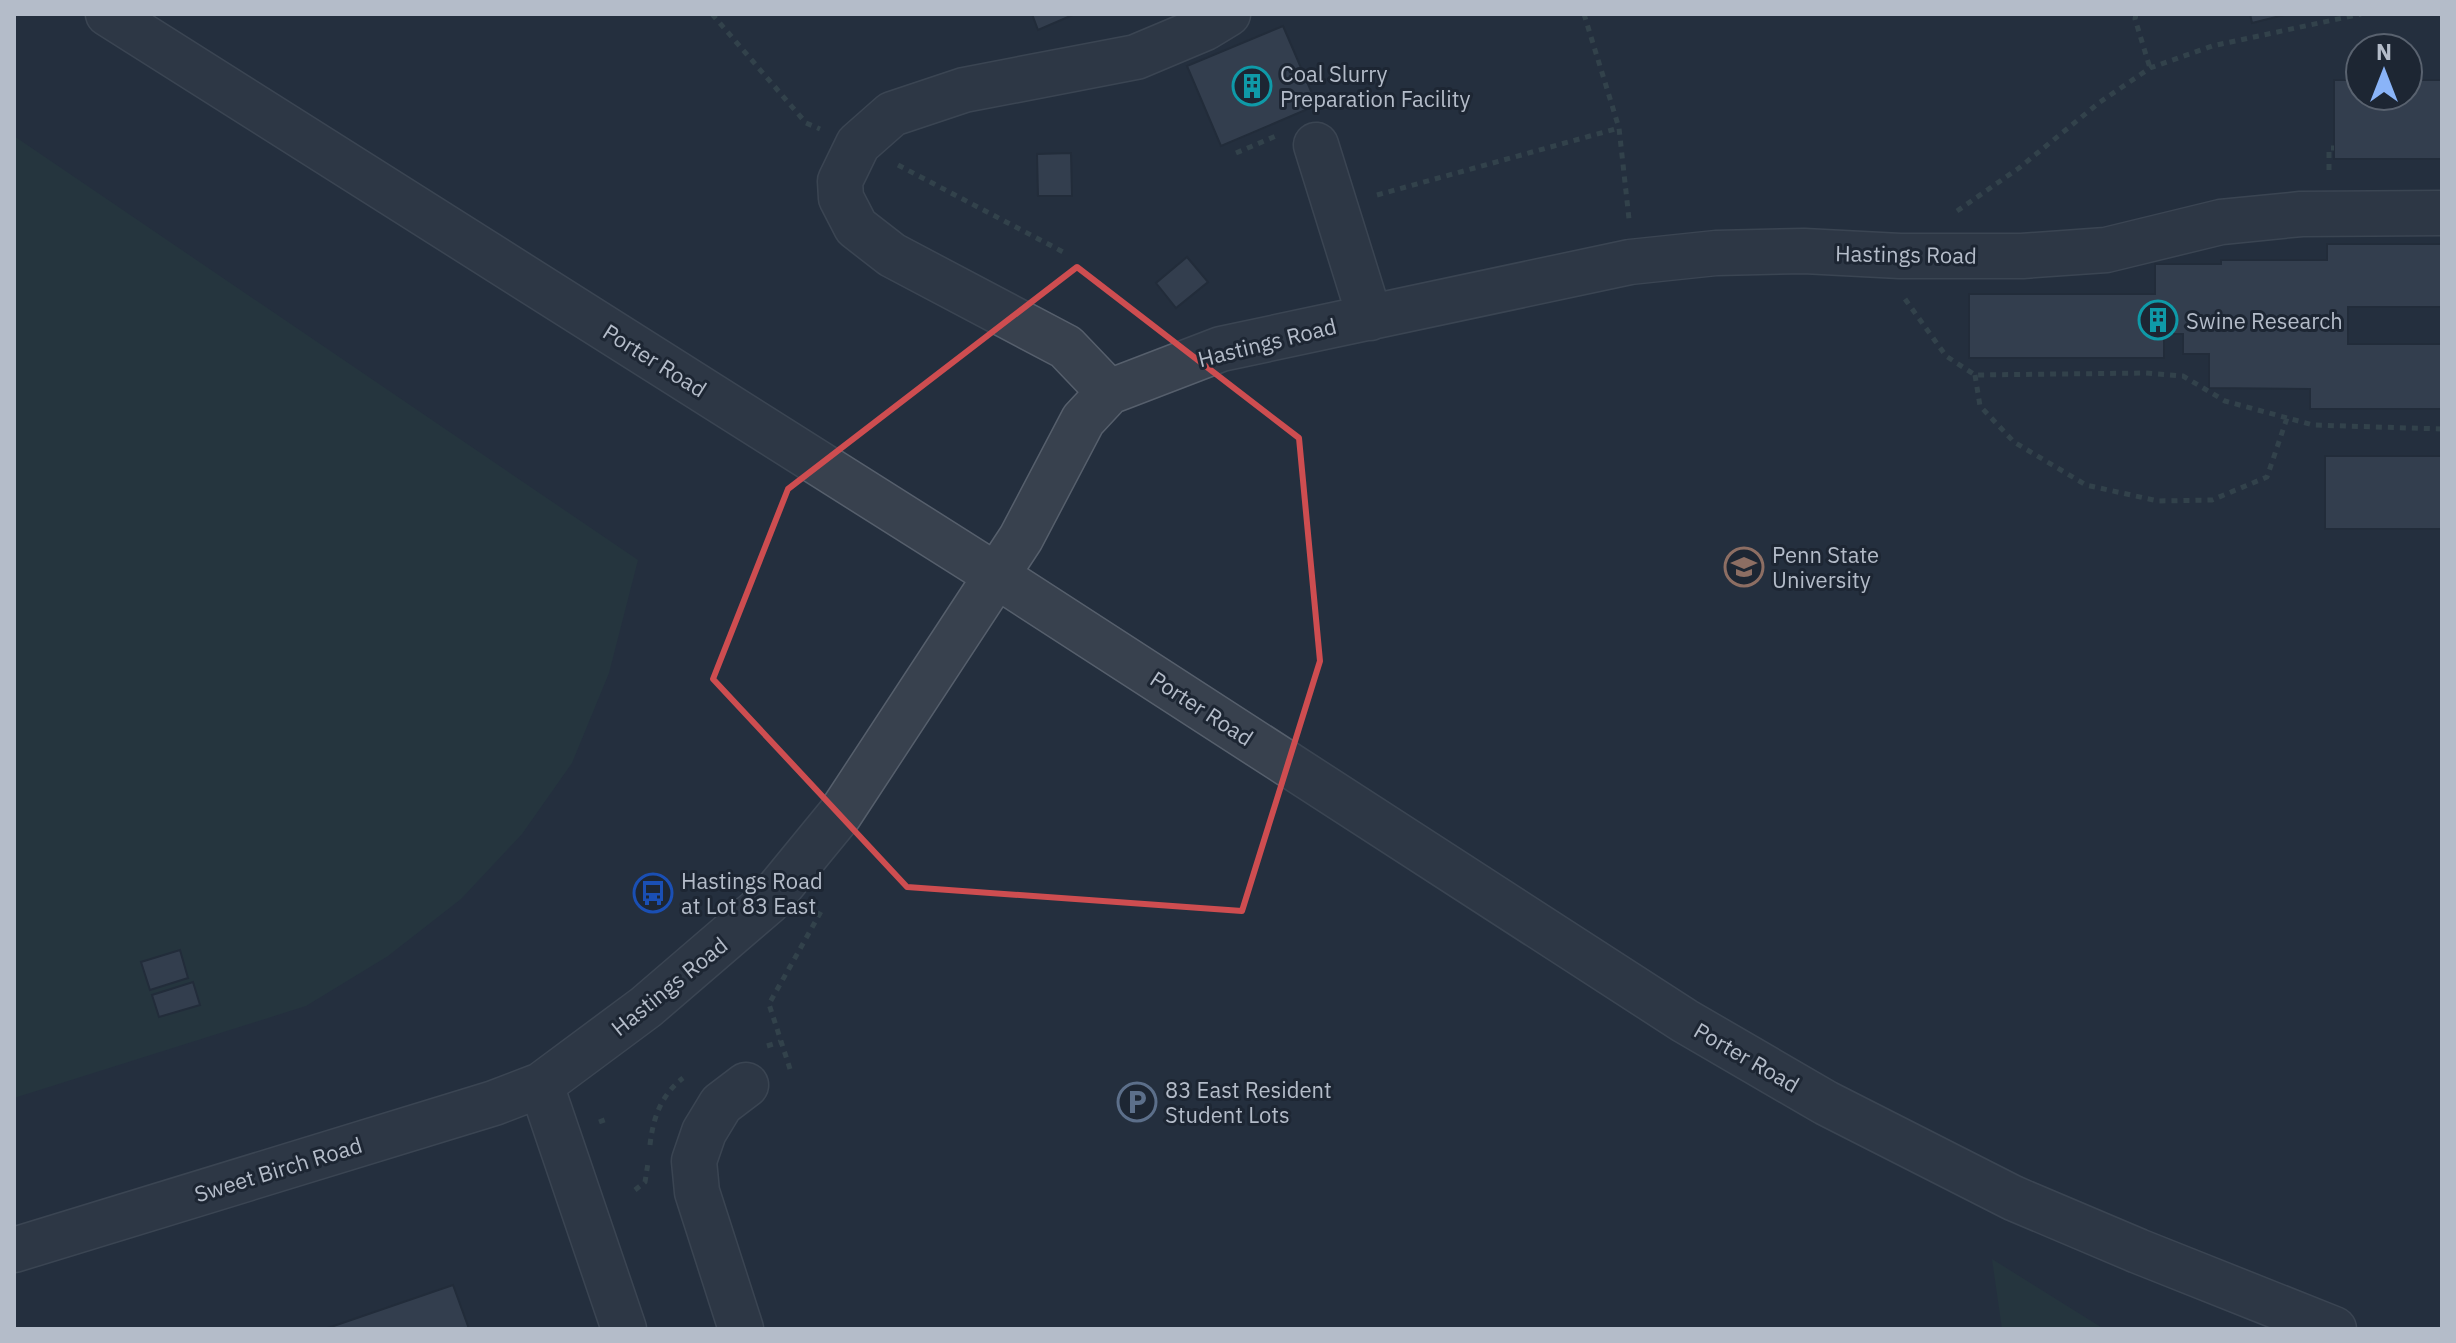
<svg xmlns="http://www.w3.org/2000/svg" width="2456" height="1343" font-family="'IBM Plex Sans',sans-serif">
<rect width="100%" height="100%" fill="#242f3e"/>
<!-- green -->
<path fill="#263c3f" d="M14,136L638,560L609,673L572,763L522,834L461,899L388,956L306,1006L14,1098Z
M1992,1259L2104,1329H2002Z"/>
<!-- building -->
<path fill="#455162" stroke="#1f2835" stroke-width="2" d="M1032,14H1075L1038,30Z
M2250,14H2288L2252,23Z
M1283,26L1317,105L1221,146L1187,66Z
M2334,80H2360V96H2408V80H2442V159H2334Z
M1071,153L1072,196H1038L1037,154Z
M2327,244H2442V307H2348V344H2442V409H2310V389L2209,388V354H2183V334H2164V358H1969V294H2155V264H2221V260H2327Z
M1187,257L1208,282L1176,308L1156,283Z
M2325,456H2442V529H2325Z
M180,950L188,978L150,990L141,962Z
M193,982L200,1005L159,1017L152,995Z
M453,1285L469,1329H325Z"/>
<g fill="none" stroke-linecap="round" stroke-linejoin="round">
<!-- minor casing -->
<g stroke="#565f6c" stroke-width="47">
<path id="minor" d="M108,14L997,576L1685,1021L1826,1103L2013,1198L2138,1251L2334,1329
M1316,145L1370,318
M1109,392L1066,347L892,255L856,227L841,198L840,181L858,144L892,114L964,90L1136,57L1205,28L1228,14
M14,1250L494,1103L541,1085
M624,1329L541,1085L646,1007L767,903L840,814L1021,538L1083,420L1109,392L1221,349L1630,262L1716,253L1804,251L1900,256H2022L2106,250L2221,222L2301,214L2442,213
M741,1329L697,1192L694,1161L704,1132L721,1104L746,1085"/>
</g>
<!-- path -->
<path stroke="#44595c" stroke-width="5" stroke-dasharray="6 6" stroke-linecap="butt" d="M712,14L806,123L820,129
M1584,14L1619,128L1629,219
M2136,14L2135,19L2150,68
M1236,153L1276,136
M898,165L1067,254
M2329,170V148H2334
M1377,195L1619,128
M1957,211L2019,168L2100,102L2150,68L2212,46L2361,14
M1905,299L1946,356L1975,375L2146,373L2183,376L2225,401L2313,425L2442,429
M1975,375L1980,406L2014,442L2086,485L2158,501L2212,500L2267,477L2287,418
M767,1046L780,1042
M790,1069L769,1004L823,908
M599,1122L610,1118
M650,1145C653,1118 661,1095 683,1078
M635,1190L645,1182L648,1163"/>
<!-- minor -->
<use href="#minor" stroke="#38414e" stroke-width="44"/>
</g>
<!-- marked area -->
<path d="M0 0H2456V1343H0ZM1077,267L1299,438L1320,661L1242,911L907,887L713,679L788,489Z" fill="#242f3e" fill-opacity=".55" fill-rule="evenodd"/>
<path fill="none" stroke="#ce4d50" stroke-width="6" stroke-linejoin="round" d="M1077,267L1299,438L1320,661L1242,911L907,887L713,679L788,489Z"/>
<!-- icons -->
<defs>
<g id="building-ring" transform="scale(2)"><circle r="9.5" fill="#1d2633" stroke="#0f9aa8" stroke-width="1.5"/><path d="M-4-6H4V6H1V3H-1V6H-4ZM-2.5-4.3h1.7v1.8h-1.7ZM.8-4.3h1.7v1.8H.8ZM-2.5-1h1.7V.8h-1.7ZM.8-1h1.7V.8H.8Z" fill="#0f9aa8"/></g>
<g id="university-ring" transform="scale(2)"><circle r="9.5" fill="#1d2633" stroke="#8d6e63" stroke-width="1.5"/><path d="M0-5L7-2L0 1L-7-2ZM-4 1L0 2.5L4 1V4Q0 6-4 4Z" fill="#8d6e63"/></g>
<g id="bus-ring" transform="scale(2)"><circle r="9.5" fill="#1d2633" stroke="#1a4fb4" stroke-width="1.5"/><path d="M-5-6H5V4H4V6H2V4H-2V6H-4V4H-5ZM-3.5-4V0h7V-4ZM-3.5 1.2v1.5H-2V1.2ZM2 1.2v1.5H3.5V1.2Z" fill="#1a4fb4"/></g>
<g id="parking-ring" transform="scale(2)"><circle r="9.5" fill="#1d2633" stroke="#5c6f8a" stroke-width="1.5"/><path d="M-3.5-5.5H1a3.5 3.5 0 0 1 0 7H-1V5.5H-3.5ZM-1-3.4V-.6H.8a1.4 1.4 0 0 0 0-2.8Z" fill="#5c6f8a"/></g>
</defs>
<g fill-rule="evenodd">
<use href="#building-ring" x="1252" y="86"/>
<use href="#building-ring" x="2158" y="320"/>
<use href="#university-ring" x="1744" y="567"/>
<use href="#bus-ring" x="653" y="893"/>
<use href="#parking-ring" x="1137" y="1102"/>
</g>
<g text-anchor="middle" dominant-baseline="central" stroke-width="6" stroke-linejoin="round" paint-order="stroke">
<!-- poi labels -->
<g font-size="22" fill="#b4bcc9" stroke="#1d2633" text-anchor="start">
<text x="1280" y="73">Coal Slurry<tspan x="1280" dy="25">Preparation Facility</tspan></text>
<text x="2186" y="320">Swine Research</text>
<text x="1772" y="554">Penn State<tspan x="1772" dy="25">University</tspan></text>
<text x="681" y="880">Hastings Road<tspan x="681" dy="25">at Lot 83 East</tspan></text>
<text x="1165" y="1089">83 East Resident<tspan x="1165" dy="25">Student Lots</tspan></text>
</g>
<!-- street labels -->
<g font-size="22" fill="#b4bcc9" stroke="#1d2633">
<text transform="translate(1906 254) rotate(1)">Hastings Road</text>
<text transform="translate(1267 342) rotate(-14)">Hastings Road</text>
<text transform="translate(655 360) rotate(32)">Porter Road</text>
<text transform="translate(1202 708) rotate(33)">Porter Road</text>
<text transform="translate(669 986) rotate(-39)">Hastings Road</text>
<text transform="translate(1747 1057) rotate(30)">Porter Road</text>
<text transform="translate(278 1169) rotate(-17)">Sweet Birch Road</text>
</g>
</g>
<!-- border -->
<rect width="2456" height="1343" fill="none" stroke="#b4bcc9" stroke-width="32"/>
<!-- north arrow -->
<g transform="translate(2384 72)"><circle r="38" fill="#1d2633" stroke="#59626f" stroke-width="2"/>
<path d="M0-6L14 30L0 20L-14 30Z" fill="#8ab4f8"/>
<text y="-12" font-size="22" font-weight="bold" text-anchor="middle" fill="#b4bcc9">N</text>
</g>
</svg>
